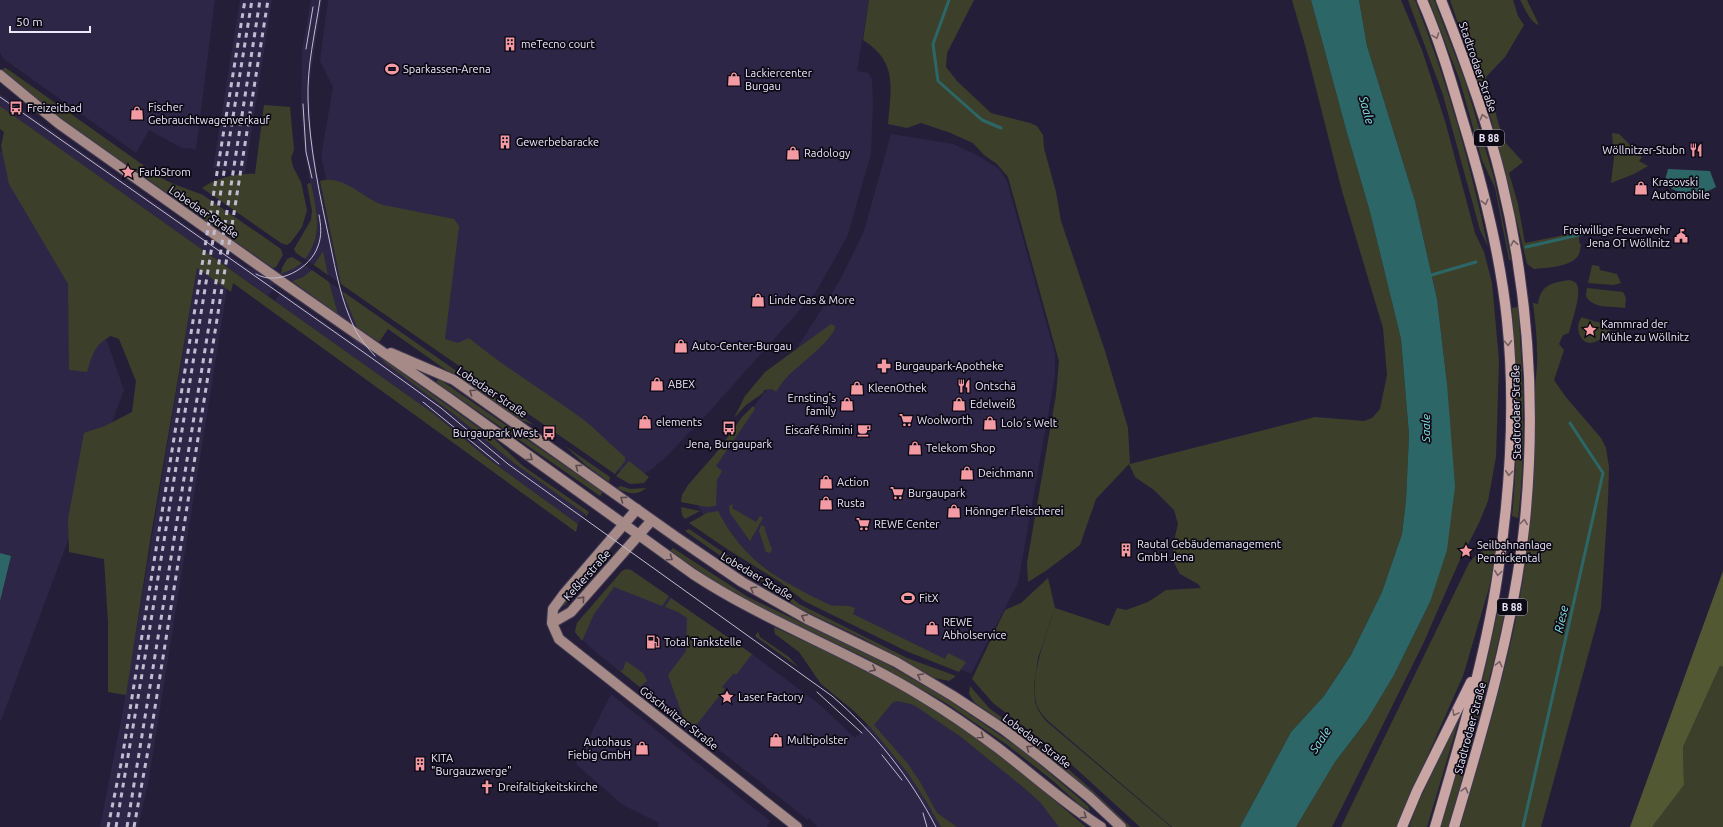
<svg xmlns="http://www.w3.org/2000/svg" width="1723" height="827" font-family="Ubuntu,sans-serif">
<rect width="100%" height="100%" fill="#251e38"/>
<!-- built -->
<path fill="#2e2647" d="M0,0H215L196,149L182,148L149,130L136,153L8,62L3,58L0,52Z
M240,0H272L245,173L213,168Z
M311,0H322L311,72L309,93L311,130L317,172L341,284L328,275L323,251L314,265L305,259L314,245L317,229L316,215L305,153L301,113L302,51Z
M328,0H869L857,71L868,73L872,79L873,102L871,154L847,237L816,292L708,413L666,457L652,469L633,480L610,465L350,273L321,157L333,87L320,61Z
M0,94L246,267L263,273L278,285H271L274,288L268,296L0,106Z
M891,134L953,144L977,155L999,169L1007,181L1055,354V375L1018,583L971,674L793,589L708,524L692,494L705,471L792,356L840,280L864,231Z
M0,151L47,169L124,390L0,723Z
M302,263L312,270L303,277L292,281L281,274L293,269Z
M197,268L227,289L148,784L138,827H100L122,715Z
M329,282L342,291L357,327L338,314Z
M281,292L355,344L349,335L378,354L385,363L455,415L514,463L585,514L578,524L487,458L434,414L275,301Z
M626,569L631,570L752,654L819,704L855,738L895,696H907L1079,827H818L809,818L808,820L599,655L576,634L575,629L579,620L622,571Z
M611,694L770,821L767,827H658L659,823L623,805L576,764Z"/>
<!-- green -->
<path fill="#3c402a" d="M869,0H974L947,53L946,67L957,81L991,113L1030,123L1037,126L1043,135L1044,148L1056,192L1061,221L1105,351L1128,428L1130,464L1315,417L1364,421L1372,418L1380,409L1387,375L1383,328L1342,191L1305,45L1292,0H1311L1347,133L1370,212L1401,339L1409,435L1406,500L1402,534L1382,592L1351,655L1324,696L1291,732L1240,827H1172L1047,720C1043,715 1037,709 1036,702C1030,673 1047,635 1055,608L1109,626L1117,608L1126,610L1148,602L1166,590L1201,588L1198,584L1180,574L1173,561V545L1178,524L1174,510L1154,490L1135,477L1129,464L1096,499L1080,545L1047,570L1028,582L1027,563L1056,395L1059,361L1008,177L997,164L984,155L973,143L948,132L921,123L907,128L888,124C891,88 898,62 863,40Z
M1359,0H1401L1422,50L1445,121L1475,233L1484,252L1492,283L1499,361L1496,457L1488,501L1479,523L1458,564L1423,644L1332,827H1296L1335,762L1367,720L1394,675L1430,602L1447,384L1437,299L1415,201L1367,46Z
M1408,0H1415C1447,81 1470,162 1488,247L1480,230L1443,95Z
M1429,0H1434L1465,81L1494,178L1511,260H1509L1495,188L1482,160L1460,81Z
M1450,0H1513L1518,16L1524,25L1505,57L1486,77L1503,140L1523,162L1509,173L1518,204L1525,243L1579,232V242L1581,245C1580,248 1580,252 1579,254C1573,267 1546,268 1534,269L1527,264L1510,193L1491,119Z
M1520,0H1527L1539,25C1531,24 1524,7 1520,0Z
M4,68H6L160,177L171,183L203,195L281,249L283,255L276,267L273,268L58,116L2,70Z
M264,105L290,107L294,150L291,158L293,167L301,182L307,210L302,227L291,242L287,245L281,243L202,188C216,178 238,173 255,174Z
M0,106L434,414L487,458L578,524L576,532L233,283L231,292L197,268L151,535L126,695L108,692V622L104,559L69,552L68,519L84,433L105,426L132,412L136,381L119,339L111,336C94,344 92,356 87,372L69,370L68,284L9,184L1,146L4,132L0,129Z
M1612,133L1619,134L1642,157L1639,161L1648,166L1634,174L1611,183L1614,158Z
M324,180C348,178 362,198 383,205L454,219L459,226L445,339L458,343L469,338C505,368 546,392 584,420C598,431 611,445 625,457V461L615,474L341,284L320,181Z
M311,183C316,211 324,235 305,259L296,253L294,249L311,220L312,211L307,184Z
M323,251L328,275L314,265Z
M292,257L302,263L293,269L281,274L282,268L287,259Z
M1592,265L1599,266L1600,270L1617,274L1621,283L1614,285L1588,283Z
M312,270L329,282L338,314L292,281L303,277Z
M1569,280C1573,281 1576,282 1577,285C1582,294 1571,323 1569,333L1563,335L1559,344L1564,350L1554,380L1565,396L1601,438L1606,448L1609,467L1608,500L1601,608L1541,827H1460C1481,756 1502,686 1517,614C1531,541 1535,468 1535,394C1535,380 1538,366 1537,352C1537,336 1535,319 1533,303L1538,304C1541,284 1552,283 1569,280Z
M1587,288L1623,292L1626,298L1625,308C1613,306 1592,309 1586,296Z
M342,291L534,425L511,416L388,329L379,342L357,327Z
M1518,307C1523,378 1527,447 1518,518L1512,516C1519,446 1517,377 1512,308Z
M1582,317L1584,318L1614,327C1608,332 1599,343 1590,343C1578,342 1575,324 1582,317Z
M831,324L835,326C836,338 796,367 787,377C782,382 779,387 776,392L772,389L764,390L763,393L746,405L734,418L745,396L765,372Z
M380,357L493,438L523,466L589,512L586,517L585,514L514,463L455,415L385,363Z
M439,379L603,492L600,496L436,382Z
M753,406L755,409L716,466L722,471L717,480L716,506L707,507L681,502L682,495L688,485L716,453L743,416Z
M565,446L610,477L609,482L587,466Z
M629,461L649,477L644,483L630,484L616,476Z
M621,486L630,489L646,488C637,496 628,494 617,488Z
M733,504L732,508L756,522L760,516L763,518L750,541L730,513L729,506Z
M681,507L700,511L685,519L682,515Z
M718,511C744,562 780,581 830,605C839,607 846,604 855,608L853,614L945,659L948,653L966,662L959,672L906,651L804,601L780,582L727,549L689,523L707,513Z
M761,525L765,527V530L772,550L770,553L766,552L759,531Z
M689,529L724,553L777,586L799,604L907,658L956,676L949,681L935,678L862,638L798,608L773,588L735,566L685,531Z
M1497,546L1489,588L1463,676L1396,827H1341L1469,563L1478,553Z
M673,548L748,597L885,663L949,700L1026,753L1073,793L1088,806L1090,811L1081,806L1052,780L1006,744L946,703L868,659L754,604L717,583L670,551Z
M603,555L606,558L564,606H561V604Z
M626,569L631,570L669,596L662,606L614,587L594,614L582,641L575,632L577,623L622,571Z
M1048,578L1055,608L1038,658L1034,685L1035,702L1038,710L1046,721L1171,827H1140L1060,754L993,703L972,679L1005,610L1021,603Z
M671,598L752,654L736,675L734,673L722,687L725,689L693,729L685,722L668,675L686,651L687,618L678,612L665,607Z
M1504,601V616L1494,661L1453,811L1448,827H1441L1480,692L1499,606Z
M774,627L845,660L905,691L945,715L998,753L1086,827H1059L1040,802L1023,787L961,737L914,705L898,701L893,702L874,725L908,764L920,782L937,813L957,827H941L926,801L908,773L871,728L854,711L821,684L799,652L775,634Z
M758,632L760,637L789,657L798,667L755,636Z
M626,661L643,673L647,681L640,687L620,671L623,670Z
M1720,666L1723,667V827H1652L1684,785L1683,747Z
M970,686L989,708L1052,755L1092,790L1131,827H1126L1057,764L1017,733L974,702L969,694Z
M1461,713L1427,827H1409L1417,805Z"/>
<!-- forest -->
<path fill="#525932" d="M1723,571V667L1720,666L1683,747L1684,785L1652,827H1630Z"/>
<!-- water -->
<path fill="#2d6667" d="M1311,0H1359L1367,46L1415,201L1437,299L1447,384L1455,486L1447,550L1430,602L1394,675L1367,720L1335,762L1296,827H1240L1291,732L1324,696L1351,655L1382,592L1402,534L1406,500L1409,435L1401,339L1370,212L1347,133Z
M1668,169L1710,171L1716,187C1693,199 1685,197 1664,184Z
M0,553L11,556L0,601Z"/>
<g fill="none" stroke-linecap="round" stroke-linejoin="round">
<!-- stream -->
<path stroke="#2d6667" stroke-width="3" d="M949,0L933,44L938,81L982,120L1001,128
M1526,247L1583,234
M1428,276L1476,262
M1523,827L1603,473L1570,423"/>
<!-- secondary casing -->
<g stroke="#413a53" stroke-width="12">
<path id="secondary" d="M0,75L58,123L282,282L450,399L693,574C766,622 849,651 923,697C948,712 974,730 998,748C1032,774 1064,803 1101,827
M391,353L454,380L676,537L742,582L807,619L896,662L953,696L1003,729L1046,762L1089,797L1121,827
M637,509L564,594L553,609L552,623L559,639L797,827
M552,623L571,612L652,520"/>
</g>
<!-- primary casing -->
<g stroke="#413a53" stroke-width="12">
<path id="primary" d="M1422,0C1439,39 1451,80 1463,121C1483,186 1500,252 1507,320C1516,406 1510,494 1497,579C1484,663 1459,745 1435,827
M1441,0C1464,58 1486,117 1501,178C1528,289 1536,406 1525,520C1514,625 1484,727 1454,827
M1402,827L1417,791L1471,682"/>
</g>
<!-- secondary -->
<use href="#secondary" stroke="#a58a87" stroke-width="10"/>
<!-- primary -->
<use href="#primary" stroke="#c9a6a3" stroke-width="10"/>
<!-- tram -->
<path stroke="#c1bdd1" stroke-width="1" d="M320,0C315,33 307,66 308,99C309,147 320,196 330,243C336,272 341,300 354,327C359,338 367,347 375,356
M306,49L313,7
M0,97L366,354L441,408L508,464L832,696C875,733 910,777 936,827
M303,104L306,152L312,178
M256,274C278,287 311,268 318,246C322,236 321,225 319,215
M423,402L499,464
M817,692L862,733
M882,755L902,780
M923,813L927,827"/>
<!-- rail -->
<path stroke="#c1bdd1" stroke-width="3" stroke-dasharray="5 5" stroke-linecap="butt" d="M108,827L122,759L245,0
M116,827L149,633L252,0
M127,827L213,301L260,0
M134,827L149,745L268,0"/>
</g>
<!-- one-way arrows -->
<defs><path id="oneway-chevron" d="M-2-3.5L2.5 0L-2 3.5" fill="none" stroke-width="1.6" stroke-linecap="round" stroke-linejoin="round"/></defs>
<g stroke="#746064">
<use href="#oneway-chevron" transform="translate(1436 36) rotate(70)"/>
<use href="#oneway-chevron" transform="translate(1483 117) rotate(-106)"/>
<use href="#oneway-chevron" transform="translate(1485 202) rotate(76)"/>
<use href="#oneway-chevron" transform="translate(1514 243) rotate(-100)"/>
<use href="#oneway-chevron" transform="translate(1508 343) rotate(87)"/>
<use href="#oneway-chevron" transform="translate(1509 473) rotate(95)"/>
<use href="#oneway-chevron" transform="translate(1524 522) rotate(-83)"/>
<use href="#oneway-chevron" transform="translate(1498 573) rotate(98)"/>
<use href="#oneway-chevron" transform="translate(1499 664) rotate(-76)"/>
<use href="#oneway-chevron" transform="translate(1455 713) rotate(118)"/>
<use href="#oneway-chevron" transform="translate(1465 790) rotate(-74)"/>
</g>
<g stroke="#594a4e">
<use href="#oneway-chevron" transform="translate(472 392) rotate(-145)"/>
<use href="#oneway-chevron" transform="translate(530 458) rotate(36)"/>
<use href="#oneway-chevron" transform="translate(578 467) rotate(-144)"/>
<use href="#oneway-chevron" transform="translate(623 499) rotate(-144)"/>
<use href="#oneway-chevron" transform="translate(670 558) rotate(35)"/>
<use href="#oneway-chevron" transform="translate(753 589) rotate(-149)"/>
<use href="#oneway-chevron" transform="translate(582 599) rotate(-49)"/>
<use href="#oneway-chevron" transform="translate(804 617) rotate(-153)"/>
<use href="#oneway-chevron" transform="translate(873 669) rotate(27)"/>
<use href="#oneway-chevron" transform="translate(920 676) rotate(-150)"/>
<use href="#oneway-chevron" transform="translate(981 736) rotate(35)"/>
<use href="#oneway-chevron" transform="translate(1029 748) rotate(-143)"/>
<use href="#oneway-chevron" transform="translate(1084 816) rotate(34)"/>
</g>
<!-- icons -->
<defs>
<g id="building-bare" transform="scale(1.08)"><path d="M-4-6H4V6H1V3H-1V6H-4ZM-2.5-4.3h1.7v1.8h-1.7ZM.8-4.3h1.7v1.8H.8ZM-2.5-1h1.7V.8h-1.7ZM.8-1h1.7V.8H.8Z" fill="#f49aa3" stroke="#0d0a16" stroke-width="2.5" paint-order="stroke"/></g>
<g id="stadium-bare" transform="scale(1.08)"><path d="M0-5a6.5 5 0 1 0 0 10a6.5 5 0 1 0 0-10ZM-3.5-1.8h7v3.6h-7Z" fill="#f49aa3" stroke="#0d0a16" stroke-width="2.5" paint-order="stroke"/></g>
<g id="shop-bare" transform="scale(1.08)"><path d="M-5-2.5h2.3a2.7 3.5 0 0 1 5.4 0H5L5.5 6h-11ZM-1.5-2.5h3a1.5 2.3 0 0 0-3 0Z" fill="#f49aa3" stroke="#0d0a16" stroke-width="2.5" paint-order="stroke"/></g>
<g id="bus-bare" transform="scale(1.08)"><path d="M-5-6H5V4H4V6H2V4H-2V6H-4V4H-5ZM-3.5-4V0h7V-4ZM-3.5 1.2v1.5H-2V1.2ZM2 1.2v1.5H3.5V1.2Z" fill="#f49aa3" stroke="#0d0a16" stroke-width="2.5" paint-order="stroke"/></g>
<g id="restaurant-bare" transform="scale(1.08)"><path d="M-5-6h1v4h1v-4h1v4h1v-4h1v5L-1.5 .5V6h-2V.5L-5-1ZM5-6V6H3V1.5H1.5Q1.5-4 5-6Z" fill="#f49aa3" stroke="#0d0a16" stroke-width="2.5" paint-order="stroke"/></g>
<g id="sight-bare" transform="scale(1.08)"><path d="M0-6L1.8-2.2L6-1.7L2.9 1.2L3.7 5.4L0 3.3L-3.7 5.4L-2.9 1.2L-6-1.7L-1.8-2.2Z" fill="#f49aa3" stroke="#0d0a16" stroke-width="2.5" paint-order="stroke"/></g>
<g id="civic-bare" transform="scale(1.08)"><path d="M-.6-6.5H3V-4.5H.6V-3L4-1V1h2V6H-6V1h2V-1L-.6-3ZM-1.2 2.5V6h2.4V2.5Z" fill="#f49aa3" stroke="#0d0a16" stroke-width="2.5" paint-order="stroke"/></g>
<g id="pharmacy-bare" transform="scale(1.08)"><path d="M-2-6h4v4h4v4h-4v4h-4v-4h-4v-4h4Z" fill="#f49aa3" stroke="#0d0a16" stroke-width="2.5" paint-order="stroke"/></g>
<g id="supermarket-bare" transform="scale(1.08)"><path d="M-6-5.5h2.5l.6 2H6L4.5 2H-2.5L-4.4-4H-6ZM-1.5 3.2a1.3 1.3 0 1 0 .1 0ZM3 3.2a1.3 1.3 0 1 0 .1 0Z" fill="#f49aa3" stroke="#0d0a16" stroke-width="2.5" paint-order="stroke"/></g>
<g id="cafe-bare" transform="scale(1.08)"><path d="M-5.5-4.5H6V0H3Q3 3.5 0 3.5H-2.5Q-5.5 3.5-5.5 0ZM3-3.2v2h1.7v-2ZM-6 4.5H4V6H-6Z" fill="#f49aa3" stroke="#0d0a16" stroke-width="2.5" paint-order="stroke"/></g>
<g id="fuel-bare" transform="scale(1.08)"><path d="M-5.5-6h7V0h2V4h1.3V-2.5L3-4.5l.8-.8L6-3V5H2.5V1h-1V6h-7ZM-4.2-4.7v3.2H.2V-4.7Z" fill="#f49aa3" stroke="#0d0a16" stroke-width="2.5" paint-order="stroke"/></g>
<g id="church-bare" transform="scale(1.08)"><path d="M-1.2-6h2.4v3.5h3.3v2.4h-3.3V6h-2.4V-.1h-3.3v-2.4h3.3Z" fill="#f49aa3" stroke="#0d0a16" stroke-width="2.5" paint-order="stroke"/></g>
</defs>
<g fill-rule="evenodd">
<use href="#building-bare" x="510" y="44"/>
<use href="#stadium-bare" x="392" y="69"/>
<use href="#shop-bare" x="734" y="79"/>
<use href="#bus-bare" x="16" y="108"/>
<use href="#shop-bare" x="137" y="113"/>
<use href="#building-bare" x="505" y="142"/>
<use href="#restaurant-bare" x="1696" y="150"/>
<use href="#shop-bare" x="793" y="153"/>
<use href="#sight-bare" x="128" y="172"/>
<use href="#shop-bare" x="1641" y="188"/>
<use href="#civic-bare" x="1681" y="236"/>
<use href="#shop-bare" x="758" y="300"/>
<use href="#sight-bare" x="1590" y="330"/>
<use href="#shop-bare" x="681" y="346"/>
<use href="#pharmacy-bare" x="884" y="366"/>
<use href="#shop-bare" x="657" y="384"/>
<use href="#restaurant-bare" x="964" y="386"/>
<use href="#shop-bare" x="857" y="388"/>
<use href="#shop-bare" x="847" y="404"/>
<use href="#shop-bare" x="959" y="404"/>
<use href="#supermarket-bare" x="906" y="420"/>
<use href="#shop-bare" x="645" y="422"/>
<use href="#shop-bare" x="990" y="423"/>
<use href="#bus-bare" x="729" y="428"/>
<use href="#cafe-bare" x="864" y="430"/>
<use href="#bus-bare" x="549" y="433"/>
<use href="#shop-bare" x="915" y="448"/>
<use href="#shop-bare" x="967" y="473"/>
<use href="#shop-bare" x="826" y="482"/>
<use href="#supermarket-bare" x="897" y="493"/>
<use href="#shop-bare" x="826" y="503"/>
<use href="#shop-bare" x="954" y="511"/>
<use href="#supermarket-bare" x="863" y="524"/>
<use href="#building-bare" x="1126" y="550"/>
<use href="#sight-bare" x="1466" y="551"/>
<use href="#stadium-bare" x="908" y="598"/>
<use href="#shop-bare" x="932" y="628"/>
<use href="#fuel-bare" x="653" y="642"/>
<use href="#sight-bare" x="727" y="697"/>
<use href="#shop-bare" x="776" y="740"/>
<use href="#shop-bare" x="642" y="748"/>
<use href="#building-bare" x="420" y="764"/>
<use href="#church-bare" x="487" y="787"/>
</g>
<g text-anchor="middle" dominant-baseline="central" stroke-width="3.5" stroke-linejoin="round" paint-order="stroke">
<!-- shield labels -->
<g fill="#0d0a16" stroke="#a9a6b6" stroke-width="1">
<rect x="1474" y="130" width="30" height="16" rx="3"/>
<rect x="1497" y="599" width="30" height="16" rx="3"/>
</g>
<g font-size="10" font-weight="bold" fill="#ece9fb">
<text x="1489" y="138">B 88</text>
<text x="1512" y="607">B 88</text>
</g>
<!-- poi labels -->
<g font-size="11" fill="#ece9fb" stroke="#0d0a16" text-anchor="start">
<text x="521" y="44">meTecno court</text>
<text x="403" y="69">Sparkassen-Arena</text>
<text x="745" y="73">Lackiercenter<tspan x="745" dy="13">Burgau</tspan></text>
<text x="148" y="107">Fischer<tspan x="148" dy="13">Gebrauchtwagenverkauf</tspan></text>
<text x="27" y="108">Freizeitbad</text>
<text x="516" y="142">Gewerbebaracke</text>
<text x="1685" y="150" text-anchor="end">Wöllnitzer-Stubn</text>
<text x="804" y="153">Radology</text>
<text x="139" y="172">FarbStrom</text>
<text x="1652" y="182">Krasovski<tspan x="1652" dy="13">Automobile</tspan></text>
<text x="1670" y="230" text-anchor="end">Freiwillige Feuerwehr<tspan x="1670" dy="13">Jena OT Wöllnitz</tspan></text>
<text x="769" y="300">Linde Gas &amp; More</text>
<text x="1601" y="324">Kammrad der<tspan x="1601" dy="13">Mühle zu Wöllnitz</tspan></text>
<text x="692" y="346">Auto-Center-Burgau</text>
<text x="895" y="366">Burgaupark-Apotheke</text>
<text x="668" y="384">ABEX</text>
<text x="975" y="386">Ontschä</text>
<text x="868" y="388">KleenOthek</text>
<text x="836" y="398" text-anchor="end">Ernsting's<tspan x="836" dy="13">family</tspan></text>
<text x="970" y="404">Edelweiß</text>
<text x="917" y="420">Woolworth</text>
<text x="656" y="422">elements</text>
<text x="1001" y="423">Lolo´s Welt</text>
<text x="853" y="430" text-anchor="end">Eiscafé Rimini</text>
<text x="538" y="433" text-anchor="end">Burgaupark West</text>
<text x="729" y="444" text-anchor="middle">Jena, Burgaupark</text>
<text x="926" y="448">Telekom Shop</text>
<text x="978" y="473">Deichmann</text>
<text x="837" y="482">Action</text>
<text x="908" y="493">Burgaupark</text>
<text x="837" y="503">Rusta</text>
<text x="965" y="511">Hönnger Fleischerei</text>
<text x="874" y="524">REWE Center</text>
<text x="1137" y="544">Rautal Gebäudemanagement<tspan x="1137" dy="13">GmbH Jena</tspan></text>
<text x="1477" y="545">Seilbahnanlage<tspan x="1477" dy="13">Pennickental</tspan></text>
<text x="919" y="598">FitX</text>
<text x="943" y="622">REWE<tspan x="943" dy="13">Abholservice</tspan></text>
<text x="664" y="642">Total Tankstelle</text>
<text x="738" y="697">Laser Factory</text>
<text x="787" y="740">Multipolster</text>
<text x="631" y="742" text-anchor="end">Autohaus<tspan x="631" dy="13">Fiebig GmbH</tspan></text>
<text x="431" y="758">KITA<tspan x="431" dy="13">"Burgauzwerge"</tspan></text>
<text x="498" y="787">Dreifaltigkeitskirche</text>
</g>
<!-- street labels -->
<g font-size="11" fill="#ece9fb" stroke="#0d0a16">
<text transform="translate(1478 67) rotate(71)">Stadtrodaer Straße</text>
<text transform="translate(204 212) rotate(35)">Lobedaer Straße</text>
<text transform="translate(492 392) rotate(34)">Lobedaer Straße</text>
<text transform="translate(1516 412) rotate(-91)">Stadtrodaer Straße</text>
<text transform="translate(587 575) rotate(-48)">Keßlerstraße</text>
<text transform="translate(757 576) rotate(31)">Lobedaer Straße</text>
<text transform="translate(679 718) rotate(38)">Göschwitzer Straße</text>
<text transform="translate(1470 728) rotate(-75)">Stadtrodaer Straße</text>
<text transform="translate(1037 741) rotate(37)">Lobedaer Straße</text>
</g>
<!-- water labels -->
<g font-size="12" font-style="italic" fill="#85e2e5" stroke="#0d0a16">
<text transform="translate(1367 110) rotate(75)">Saale</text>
<text transform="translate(1425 428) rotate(-90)">Saale</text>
<text transform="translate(1561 619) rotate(-77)">Riese</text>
<text transform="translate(1320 740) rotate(-57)">Saale</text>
</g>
</g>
<!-- scale -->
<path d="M10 26v6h80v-6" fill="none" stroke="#ece9fb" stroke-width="2"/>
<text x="16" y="26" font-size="12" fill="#ece9fb" stroke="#0d0a16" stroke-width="3" paint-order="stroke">50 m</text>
</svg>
